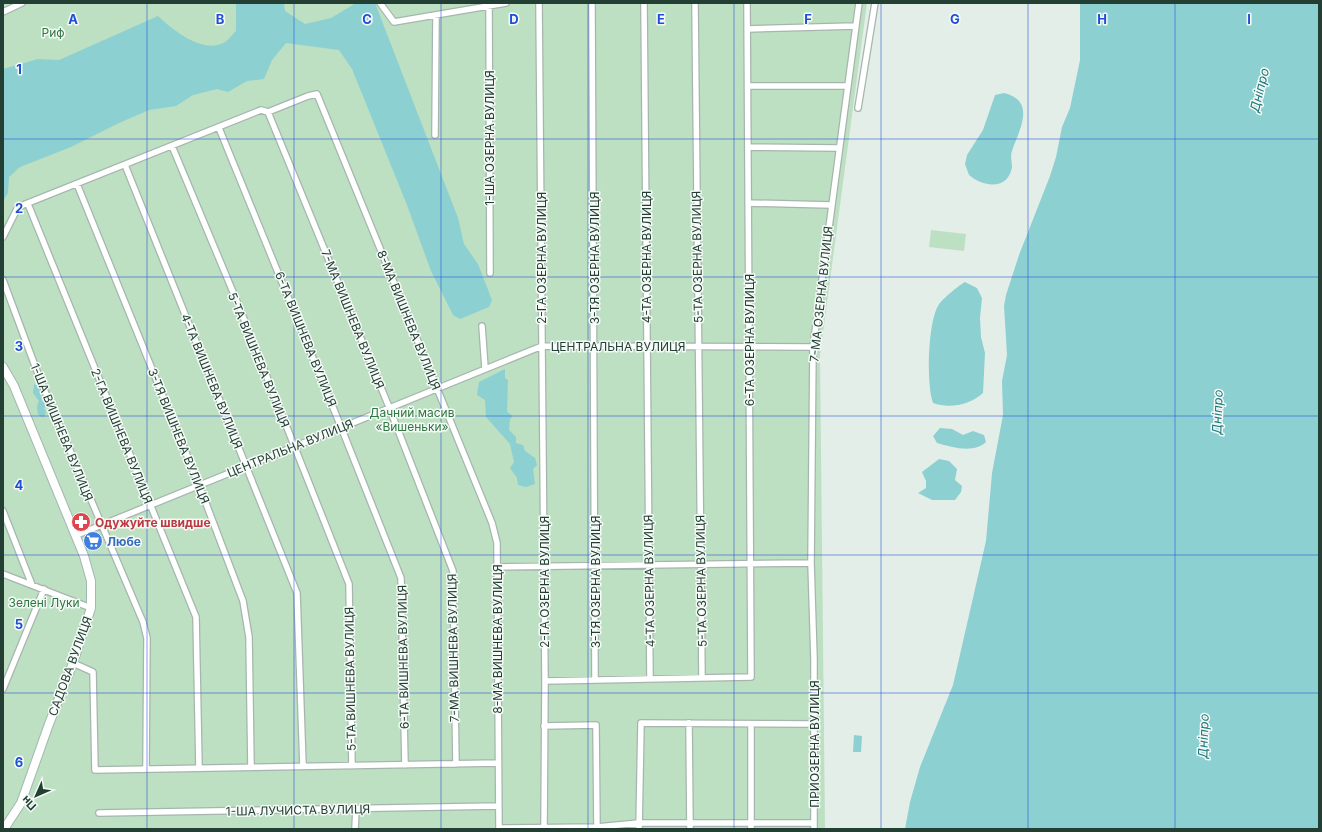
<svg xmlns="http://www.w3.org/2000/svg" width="1322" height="832" font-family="Inter,sans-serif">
<rect width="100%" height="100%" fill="#e4eee8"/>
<!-- green -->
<path fill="#bddfc2" d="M3,3H867L820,355L825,829H3Z
M931,230L966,234L964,251L929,247Z"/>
<!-- water -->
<path fill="#8cd0d2" d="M236,3H284L285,11L305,24L331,18L356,3H375L458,218L464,244L478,264L492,300L489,307L460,319L453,315L431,271L407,205L352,69L339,50L286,43L272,60L264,79L247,81L228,92L217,89L193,95L176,106L149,110L119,123L71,147L20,167L9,177L8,193L3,201V69L38,59L59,60L158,16C173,30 203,55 225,42C229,40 232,34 236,31Z
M1080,3H1319V829H905L910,802L920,767L953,685L986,541L992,473L1003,415L1002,381L1007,355L1004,306L1006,295L1019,255L1050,176L1056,157L1062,127L1070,108L1080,60Z
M1004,93C1037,101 1019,130 1012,151C1010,157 1012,161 1012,167C1008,191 983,187 969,175L965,164L967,155L983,130L995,95Z
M965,282L977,288L982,298L980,318L981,337L985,353L983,393C970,405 949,409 933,403C926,384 928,323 938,306C942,299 958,286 965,282Z
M505,369V378L508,380L507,412L513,416L510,419L509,430L516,437V443L523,445L525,451L535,458L537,465L533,469L535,484L526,487L518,485L517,478L510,468L514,462L510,444L486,417L485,400L477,395L479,382Z
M34,384L38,386L43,402H47L48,405L44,408L46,412L44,417L39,416C37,411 36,406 39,401L33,393Z
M940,428L952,429L963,435L973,431L984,435L986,442C973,454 952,447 937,443L933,436Z
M939,459L949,461L957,469L955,480L962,486L961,492L955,500H932L918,493L926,488V481L922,472Z
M854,735L862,736L861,752H853Z"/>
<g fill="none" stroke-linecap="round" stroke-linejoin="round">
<!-- street casing -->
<g stroke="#a6b6ae" stroke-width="8">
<path id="street" d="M380,3L394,22L506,3
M489,3L490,273
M539,3L545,681L544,829
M592,3L595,680
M644,3L650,679
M695,3L702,678
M3,12L22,3
M747,29L855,26
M748,86H847
M858,108L875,3
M268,112L389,407L453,571L456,764
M219,128L341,427L401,578L405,765
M435,135L436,16
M172,146L238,304L349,584L352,766
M748,147L838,148
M125,165L297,593L303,766
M77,184L199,485L243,601L249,637L251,767
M748,203L831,205
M28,204L196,617L199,768
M3,237L18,207L261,110L268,112L308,96L317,94L492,523L497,543L499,829
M3,280L41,382L143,622L147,638L146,769
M482,326L485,368
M3,511L32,585
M77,535L542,346L813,347
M497,567L811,563
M3,574L91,608
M73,663L93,672L95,770L498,763
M545,681L751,677L747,3
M3,689L44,589
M689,723L690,829
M544,726L596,725L597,829
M99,813L498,806
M499,828L597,827L639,823H814
M355,829L356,809
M639,829L641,723L813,724
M751,829V724
M814,829V659L811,563L813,347L859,3"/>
</g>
<!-- secondary casing -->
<g stroke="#a2b9af" stroke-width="10">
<path id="secondary" d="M3,367L14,386L84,556L91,581V608L73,663L49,724L21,803L4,829"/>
</g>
<!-- street -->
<use href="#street" stroke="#fff" stroke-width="5.5"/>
<!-- secondary -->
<use href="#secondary" stroke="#fff" stroke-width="8"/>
</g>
<!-- grid -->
<path fill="none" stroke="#1d4ed8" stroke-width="1" stroke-opacity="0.55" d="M147,3V829M294,3V829M441,3V829M588,3V829M734,3V829M881,3V829M1028,3V829M1175,3V829M3,139H1319M3,277H1319M3,416H1319M3,555H1319M3,693H1319"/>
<!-- icons -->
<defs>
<g id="pharmacy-disc" transform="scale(1)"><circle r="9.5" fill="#e0444e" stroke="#f5faf7"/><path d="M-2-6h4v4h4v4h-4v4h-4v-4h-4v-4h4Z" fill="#fff"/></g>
<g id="supermarket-disc" transform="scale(1)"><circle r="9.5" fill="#3f7fe0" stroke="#f5faf7"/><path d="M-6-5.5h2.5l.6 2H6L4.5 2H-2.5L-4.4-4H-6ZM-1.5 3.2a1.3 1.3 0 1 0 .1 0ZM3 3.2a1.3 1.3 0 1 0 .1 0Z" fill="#fff"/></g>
</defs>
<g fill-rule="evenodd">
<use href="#pharmacy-disc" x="81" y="522"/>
<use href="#supermarket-disc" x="93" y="541"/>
</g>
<g text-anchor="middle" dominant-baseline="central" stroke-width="3" stroke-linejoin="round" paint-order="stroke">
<!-- park labels -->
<g font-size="12" fill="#2d7740" stroke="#f5faf7">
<text x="53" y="32">Риф</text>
<text x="412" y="412">Дачний масив<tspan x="412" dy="14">«Вишеньки»</tspan></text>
<text x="44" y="602">Зелені Луки</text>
</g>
<!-- street labels -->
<g font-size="12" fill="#233f34" stroke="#f5faf7">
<text transform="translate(489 138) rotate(-90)">1-ША ОЗЕРНА ВУЛИЦЯ</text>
<text transform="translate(646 257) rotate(-90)">4-ТА ОЗЕРНА ВУЛИЦЯ</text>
<text transform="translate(697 257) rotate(-91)">5-ТА ОЗЕРНА ВУЛИЦЯ</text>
<text transform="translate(541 258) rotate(-90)">2-ГА ОЗЕРНА ВУЛИЦЯ</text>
<text transform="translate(594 258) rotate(-90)">3-ТЯ ОЗЕРНА ВУЛИЦЯ</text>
<text transform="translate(821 294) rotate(-84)">7-МА ОЗЕРНА ВУЛИЦЯ</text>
<text transform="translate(353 319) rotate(68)">7-МА ВИШНЕВА ВУЛИЦЯ</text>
<text transform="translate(409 320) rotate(68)">8-МА ВИШНЕВА ВУЛИЦЯ</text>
<text transform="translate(306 339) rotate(68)">6-ТА ВИШНЕВА ВУЛИЦЯ</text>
<text transform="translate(749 340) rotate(-90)">6-ТА ОЗЕРНА ВУЛИЦЯ</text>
<text x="618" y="346">ЦЕНТРАЛЬНА ВУЛИЦЯ</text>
<text transform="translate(259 360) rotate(68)">5-ТА ВИШНЕВА ВУЛИЦЯ</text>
<text transform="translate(212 381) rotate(68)">4-ТА ВИШНЕВА ВУЛИЦЯ</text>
<text transform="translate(62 432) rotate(68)">1-ША ВИШНЕВА ВУЛИЦЯ</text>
<text transform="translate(122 436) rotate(68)">2-ГА ВИШНЕВА ВУЛИЦЯ</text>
<text transform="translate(179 436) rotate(68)">3-ТЯ ВИШНЕВА ВУЛИЦЯ</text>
<text transform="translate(290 448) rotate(-22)">ЦЕНТРАЛЬНА ВУЛИЦЯ</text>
<text transform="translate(649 581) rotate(-91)">4-ТА ОЗЕРНА ВУЛИЦЯ</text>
<text transform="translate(701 581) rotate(-91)">5-ТА ОЗЕРНА ВУЛИЦЯ</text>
<text transform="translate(544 582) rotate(-90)">2-ГА ОЗЕРНА ВУЛИЦЯ</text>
<text transform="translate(595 582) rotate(-90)">3-ТЯ ОЗЕРНА ВУЛИЦЯ</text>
<text transform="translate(497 639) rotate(-90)">8-МА ВИШНЕВА ВУЛИЦЯ</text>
<text transform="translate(453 648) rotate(-91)">7-МА ВИШНЕВА ВУЛИЦЯ</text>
<text transform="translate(403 657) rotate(-91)">6-ТА ВИШНЕВА ВУЛИЦЯ</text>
<text transform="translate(70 666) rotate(-70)">САДОВА ВУЛИЦЯ</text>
<text transform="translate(350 679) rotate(-91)">5-ТА ВИШНЕВА ВУЛИЦЯ</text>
<text transform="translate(814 744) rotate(-90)">ПРИОЗЕРНА ВУЛИЦЯ</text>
<text transform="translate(298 810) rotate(-1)">1-ША ЛУЧИСТА ВУЛИЦЯ</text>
</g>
<!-- health labels -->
<g font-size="12" font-weight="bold" fill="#be3a42" stroke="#f5faf7" text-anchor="start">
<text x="95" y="522">Одужуйте швидше</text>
</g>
<!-- shop labels -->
<g font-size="12" font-weight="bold" fill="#366cbe" stroke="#f5faf7" text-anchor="start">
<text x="107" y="541">Любе</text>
</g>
<!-- water labels -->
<g font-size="13" font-style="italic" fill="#1c787c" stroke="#f5faf7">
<text transform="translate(1259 90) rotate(-76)">Дніпро</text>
<text transform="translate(1217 412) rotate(-88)">Дніпро</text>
<text transform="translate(1203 736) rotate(-88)">Дніпро</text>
</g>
</g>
<g font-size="13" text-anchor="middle" font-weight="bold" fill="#1d4ed8" stroke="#f5faf7" stroke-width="3" stroke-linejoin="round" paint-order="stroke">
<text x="73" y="24">A</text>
<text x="220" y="24">B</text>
<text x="367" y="24">C</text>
<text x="514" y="24">D</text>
<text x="661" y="24">E</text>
<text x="808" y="24">F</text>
<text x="955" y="24">G</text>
<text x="1102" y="24">H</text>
<text x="1249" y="24">I</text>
<text x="19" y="74">1</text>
<text x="19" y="213">2</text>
<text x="19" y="351">3</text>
<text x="19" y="490">4</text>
<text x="19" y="629">5</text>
<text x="19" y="767">6</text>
</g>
<!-- border -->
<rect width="1322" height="832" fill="none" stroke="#233f34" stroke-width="8"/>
<!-- north arrow -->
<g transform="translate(36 796) rotate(225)" stroke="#f5faf7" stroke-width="3" paint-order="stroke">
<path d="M0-3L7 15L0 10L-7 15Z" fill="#233f34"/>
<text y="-6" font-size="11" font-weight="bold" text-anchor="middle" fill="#233f34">Пн</text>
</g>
</svg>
